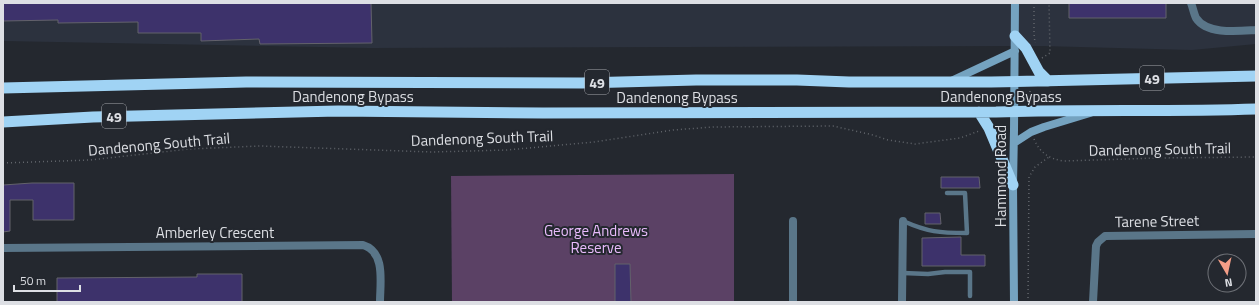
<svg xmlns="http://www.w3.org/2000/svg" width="1259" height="305" font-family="'Titillium Web',sans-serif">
<rect width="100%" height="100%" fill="#24282f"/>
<!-- built -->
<path fill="#2c323e" d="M3,3H1256V44L1192,50L1042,46L369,48L3,41Z"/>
<!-- green -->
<path fill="#5b4165" d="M734,174V302H452L451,176Z"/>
<!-- building -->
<path fill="#3d326b" stroke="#63626b" d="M3,3H371L372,43L260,44L259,39L201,41V33H138V22L58,23V20L3,21Z
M1069,3H1166V18H1069Z
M941,177H979L980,188H941Z
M32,183H74V220H33V200H10V231L3,232V185Z
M925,213H940L941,224H925Z
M961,237V255H985V266H922V238Z
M615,264H630L631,302H615Z
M197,274H242V302H57V278L197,277Z"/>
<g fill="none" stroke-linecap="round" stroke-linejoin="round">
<!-- path -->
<path stroke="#62666c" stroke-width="1.5" stroke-dasharray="1 3" stroke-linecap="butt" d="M1034,3V34L1035,43
M1042,58L1050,53L1049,3
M1030,91V101
M998,125H1006
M1034,139C1040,153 1049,159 1064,161L1157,158L1256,157
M3,163L90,160L189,149L260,146L432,152L507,150L594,142L673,130L713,127L833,126L873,135L888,140L915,144L960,138L979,131
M1028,302L1029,177L1035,167L1049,157"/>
<!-- service -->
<path stroke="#5a7689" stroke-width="4.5" d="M903,221C928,232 939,233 967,233L965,193H947
M903,273L928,274L945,272H970V296"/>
<!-- minor -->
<path stroke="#5a7689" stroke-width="8" d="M1191,3C1193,8 1194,14 1196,18C1207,35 1239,31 1256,30
M3,248L363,245C386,252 380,283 380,302
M793,302V221
M902,302L903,221
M1093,302L1096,246L1098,242L1105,236L1256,234"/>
<!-- secondary -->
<path stroke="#75a3c0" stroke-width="8" d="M951,81L1015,51
M1014,143L1031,132L1044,127L1090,113
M1014,302L1013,185L1014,130L1015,3"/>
<!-- trunk -->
<path stroke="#a0d3f4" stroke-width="11" d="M1015,36L1026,48L1039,72L1048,81
M3,88L246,82L582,83L696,80H797L849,82H991L1256,76
M979,112L989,128L1013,185
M3,122L93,117L338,111L543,113L996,112C1082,109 1169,112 1256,109"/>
</g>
<g text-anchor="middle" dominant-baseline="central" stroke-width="4" stroke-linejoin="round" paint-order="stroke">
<!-- shield labels -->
<g fill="#24282f" stroke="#a6a8ae" stroke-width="1">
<rect x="1140" y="66" width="24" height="24" rx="3"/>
<rect x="585" y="70" width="24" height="24" rx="3"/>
<rect x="102" y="104" width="24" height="24" rx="3"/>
</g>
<g font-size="14" font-weight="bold" fill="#dddfe4">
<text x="1152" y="78">49</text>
<text x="597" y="82">49</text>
<text x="114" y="116">49</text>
</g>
<!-- street labels -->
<g font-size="15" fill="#dddfe4" stroke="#24282f">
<text x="353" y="96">Dandenong Bypass</text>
<text x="1001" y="96">Dandenong Bypass</text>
<text x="677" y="97">Dandenong Bypass</text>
<text transform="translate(482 138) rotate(-2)">Dandenong South Trail</text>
<text transform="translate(159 144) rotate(-5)">Dandenong South Trail</text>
<text transform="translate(1160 149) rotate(-1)">Dandenong South Trail</text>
<text transform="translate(1000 176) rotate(-90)">Hammond Road</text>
<text transform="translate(1157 221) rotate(-1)">Tarene Street</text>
<text x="215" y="232">Amberley Crescent</text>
</g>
<!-- park labels -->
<g font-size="15" fill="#e9bbfc" stroke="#24282f">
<text x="596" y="230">George Andrews<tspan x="596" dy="17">Reserve</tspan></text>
</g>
</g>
<!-- border -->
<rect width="1259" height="305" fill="none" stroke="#dddfe4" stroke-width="8"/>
<!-- north arrow -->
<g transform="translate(1227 273) rotate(171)"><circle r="19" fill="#24282f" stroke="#6e7177"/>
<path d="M0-3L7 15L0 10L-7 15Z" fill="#f49e87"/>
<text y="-6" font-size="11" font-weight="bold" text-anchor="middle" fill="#dddfe4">N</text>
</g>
<!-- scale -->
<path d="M14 285v6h66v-6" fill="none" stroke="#dddfe4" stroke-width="2"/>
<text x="20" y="285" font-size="12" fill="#dddfe4" stroke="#24282f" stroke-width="3" paint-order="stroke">50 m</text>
</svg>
